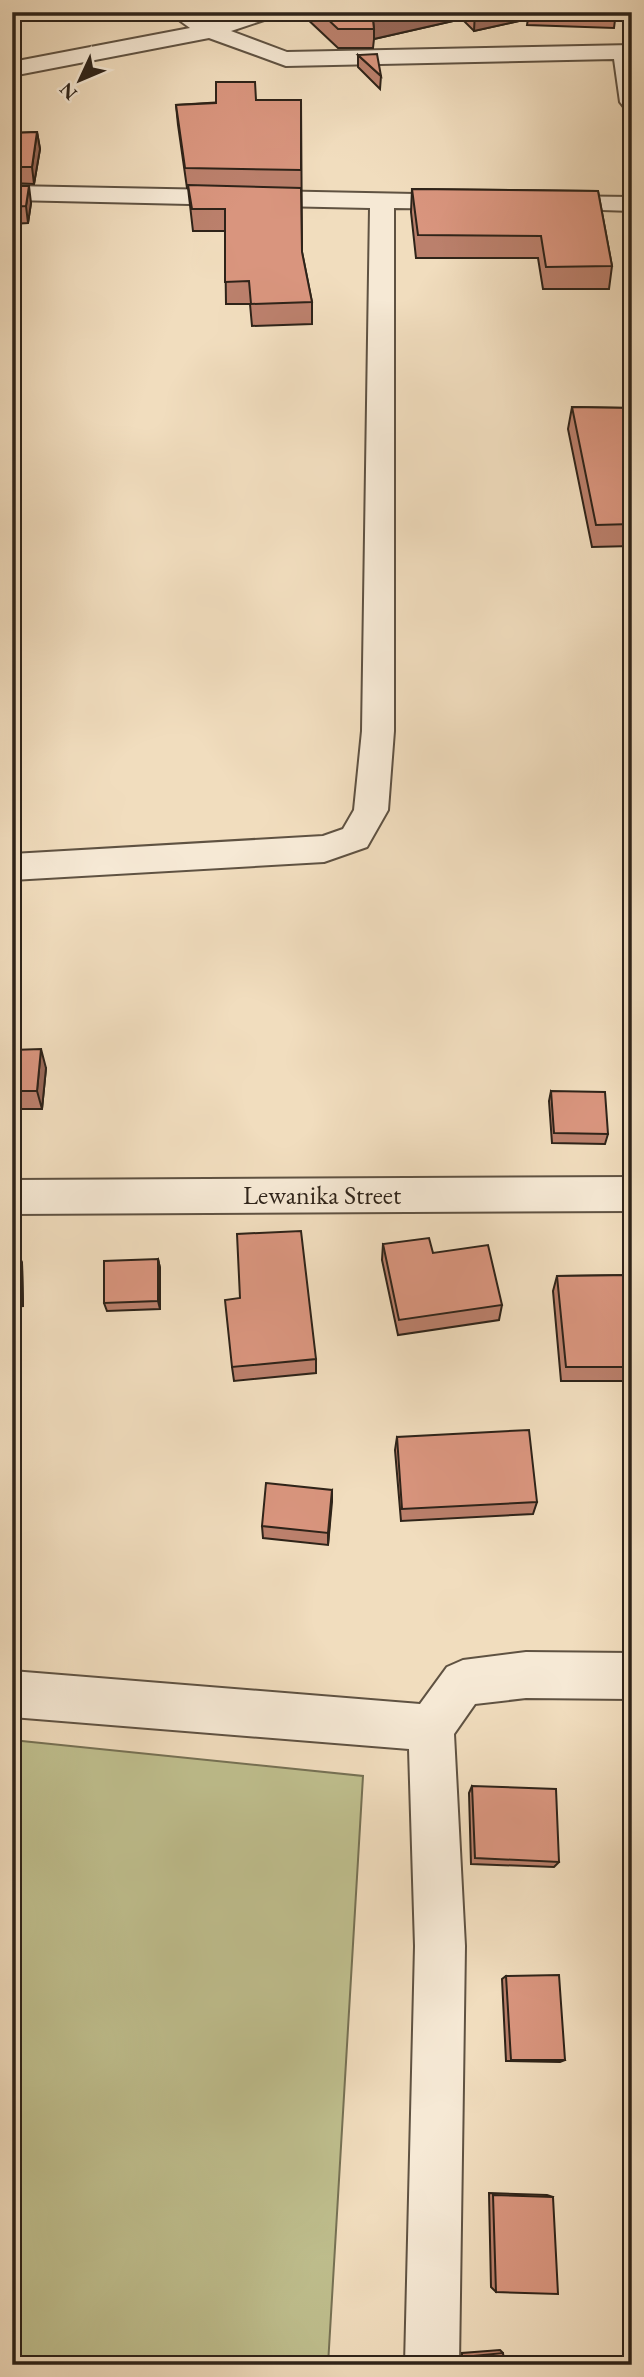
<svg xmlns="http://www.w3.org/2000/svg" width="644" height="2377" font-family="'EB Garamond',serif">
<rect width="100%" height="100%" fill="#f1ddbe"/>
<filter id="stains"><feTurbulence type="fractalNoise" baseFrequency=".00286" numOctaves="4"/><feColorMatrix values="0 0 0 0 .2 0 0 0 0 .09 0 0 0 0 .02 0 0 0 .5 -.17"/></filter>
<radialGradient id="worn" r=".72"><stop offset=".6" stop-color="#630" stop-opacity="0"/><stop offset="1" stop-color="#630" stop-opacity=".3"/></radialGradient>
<!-- green -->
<path fill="#bfbf8e" stroke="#767154" stroke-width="2" d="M12,1740L363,1776L328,2365H12Z"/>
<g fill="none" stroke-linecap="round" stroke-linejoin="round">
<!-- minor casing -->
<g stroke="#5f5242" stroke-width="4">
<path id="minor" d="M168,12H195L213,22L243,12H276L273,17L231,31L287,52L632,45V109L624,107L620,102L614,59L286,66L209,38L12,76V62L190,28Z
M12,186L465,195L474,197L477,202L474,207L465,209L394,208V731L388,810L367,847L324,862L12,880V854L323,836L343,829L354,810L362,731L370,208L12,200Z
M550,196L632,197V211L541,208L538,203L541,198Z
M632,1177V1211L12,1214V1180Z
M526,1652L632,1653V1699L526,1698L475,1704L454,1734L465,1946L459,2365H405L415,1946L409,1749L12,1717V1671L420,1704L447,1667L463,1660Z"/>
</g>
<!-- minor -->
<use href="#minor" fill="#f6e9d5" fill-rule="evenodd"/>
</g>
<!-- wall -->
<path fill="#bb806c" stroke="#2e2319" stroke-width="2" d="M303,12H616L614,28L527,25L528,19L474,31L462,19L374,39L373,48H338L303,15Z
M358,55L381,76L380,89L358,67Z
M256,100H301L302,252L312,302V324L252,326L250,304H226L225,231H193L188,188H187L178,125L176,105Z
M37,132L40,149L34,184L12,183V133Z
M12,186L31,203L28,223L12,224Z
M412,189L598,191L612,266L609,289H543L538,258H416L411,212Z
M572,407L632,408V474H630L632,480V546L592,547L568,429Z
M12,1050L46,1068L42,1109H12Z
M551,1091L608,1134L605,1144L552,1143L549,1101Z
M383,1244L433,1253L502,1305L499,1320L398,1335L382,1260Z
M12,1247H16L22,1263L23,1306L12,1307Z
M158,1259L160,1268V1309L107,1311L104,1303Z
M632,1275V1381H561L553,1291L557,1276Z
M240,1298L316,1359V1373L234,1381L232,1367Z
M397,1437L537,1502L533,1514L401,1521L395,1450Z
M332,1490L328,1545L263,1538L262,1526Z
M472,1786L559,1862L554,1867L471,1864L469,1793Z
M506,1976L565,2060L560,2062L506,2061L502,1979Z
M489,2193L547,2195L553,2197L496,2292L491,2287Z
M500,2350L503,2353L504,2365H462V2353Z"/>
<!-- shaded-wall -->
<path fill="#986858" stroke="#2e2319" stroke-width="2" d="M409,12H463L462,19L374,39V29L373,20Z
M475,12H528V19L474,31Z
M37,132L40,149L34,184L32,167Z
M29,186L31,203L28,223L26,206Z
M41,1049L46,1068L42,1109L37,1091Z
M16,1247L22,1263L23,1306L17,1291Z
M158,1259L160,1268V1309L158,1301Z
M332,1490V1502L328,1545V1533Z"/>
<!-- building -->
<path fill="#d9957e" stroke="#2e2319" stroke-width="2" d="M320,12H409L373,20L374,29H338Z
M377,54L381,76L358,55Z
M216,82H255L256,100H301V170L185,168L176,105L216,103Z
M37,132L32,167H12V133Z
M188,185L301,188L302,252L312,302L251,304L249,281L225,282V209H192Z
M12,186H29L26,206L12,207Z
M412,189L598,191L612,266L546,267L541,236L418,235Z
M572,407L632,408V452H626L632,480V524L596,525Z
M41,1049L37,1091H12V1050Z
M551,1091L605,1092L608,1134L554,1133Z
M301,1231L316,1359L232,1367L225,1300L240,1298L237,1234Z
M429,1238L433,1253L488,1245L502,1305L399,1320L383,1244Z
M12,1247H16L17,1291H12Z
M158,1259V1301L104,1303V1261Z
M632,1275V1367H566L557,1276Z
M529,1430L537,1502L402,1509L397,1437Z
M266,1483L332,1490L328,1533L262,1526Z
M472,1786L556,1789L559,1862L475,1858Z
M559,1975L565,2060H511L506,1976Z
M493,2195L553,2197L558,2294L496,2292Z
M503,2353L504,2365H464V2357Z"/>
<g text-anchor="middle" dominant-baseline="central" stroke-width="6" stroke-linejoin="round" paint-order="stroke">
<!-- street labels -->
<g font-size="26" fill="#2e2319" stroke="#f6e9d5">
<text x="322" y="1195">Lewanika Street</text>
</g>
</g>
<!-- margin -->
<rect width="644" height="2377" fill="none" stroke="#f1ddbe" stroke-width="42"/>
<rect x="14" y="14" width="616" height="2349" fill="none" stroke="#2e2319" stroke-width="3.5"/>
<rect x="21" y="21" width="602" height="2335" fill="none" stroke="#2e2319" stroke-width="2"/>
<!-- north arrow -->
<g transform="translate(80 80) rotate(226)" stroke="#f6e9d5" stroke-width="5" paint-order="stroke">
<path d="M0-5L12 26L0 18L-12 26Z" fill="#2e2319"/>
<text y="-10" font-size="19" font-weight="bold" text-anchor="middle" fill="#2e2319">N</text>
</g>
<rect width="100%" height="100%" filter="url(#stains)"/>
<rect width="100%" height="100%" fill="url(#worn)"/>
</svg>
